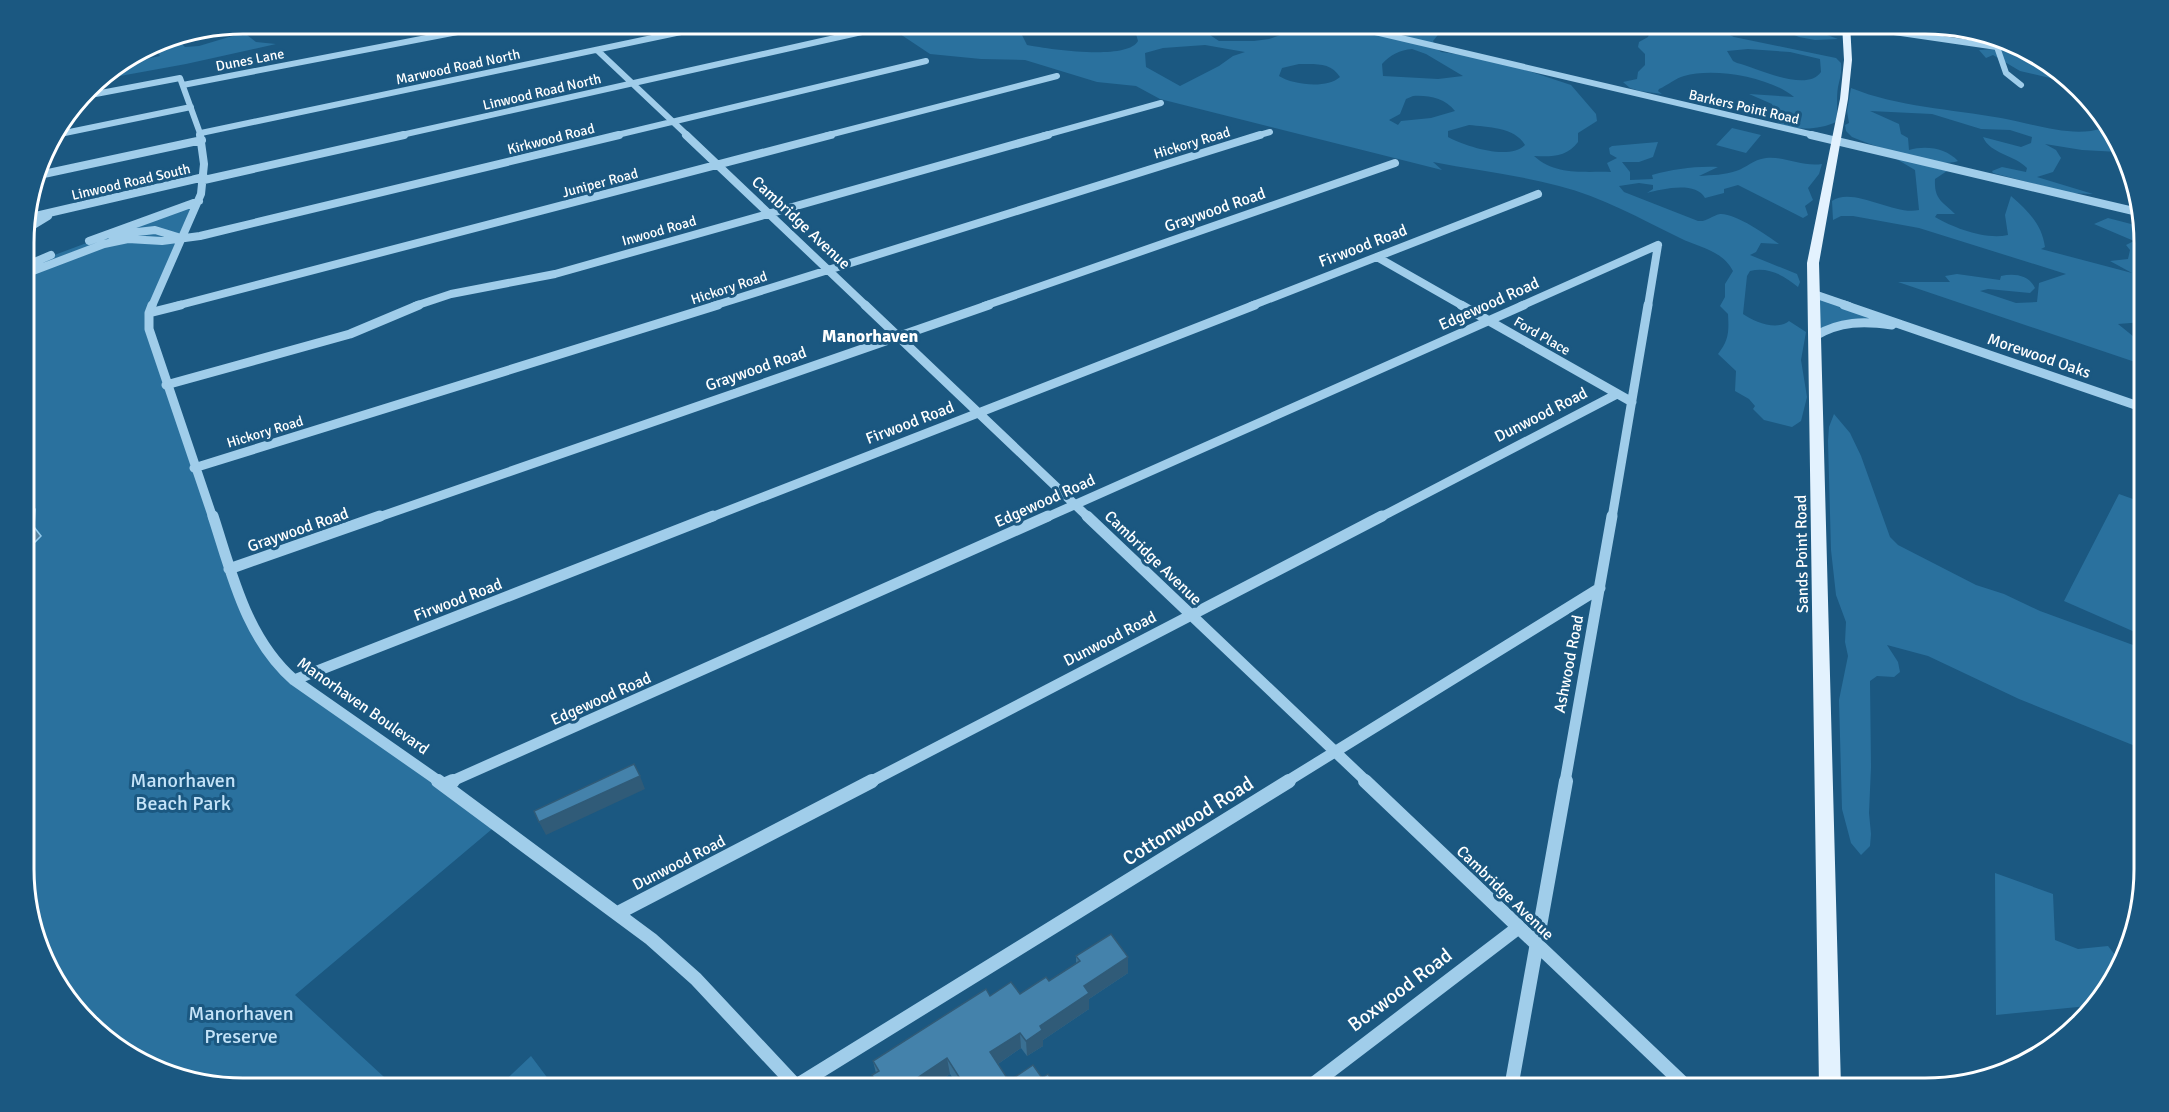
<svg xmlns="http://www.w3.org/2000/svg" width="2169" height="1112" font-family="Signika,sans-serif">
<rect width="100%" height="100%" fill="#1b5881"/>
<!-- green -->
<path fill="#2a719e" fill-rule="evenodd" d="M246,24L254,26L247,35L256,42L276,44L186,64L98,80L122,64L160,56L153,45L160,41L199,33L182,44L185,47L199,46L239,34L211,33L210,30Z
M885,24H1025L1021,33L1027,45C1048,49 1127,61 1138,41L1136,34L1126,24H1169L1172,27L1201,29L1229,24L1210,35L1219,41H1254L1269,39L1311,24L1376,26L1455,24L1441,31L1433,41L1436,48L1441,52L1492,59L1571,85L1596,114L1597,121L1578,133V142C1567,157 1551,157 1534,156C1556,176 1584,171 1611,172L1607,163L1617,158L1610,154L1609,148L1612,146L1658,142L1653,157L1639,162H1622L1630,172V180L1653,179L1652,175C1674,169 1695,166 1718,167L1699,176C1712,175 1725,175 1736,171C1748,167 1752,160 1766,158C1785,156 1802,167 1822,164L1819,174L1808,188L1813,200L1805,206L1808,215L1803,218L1738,185L1724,189V193L1705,198C1696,181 1662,189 1647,193L1653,189V185L1639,183L1619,186L1624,192L1698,221C1707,222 1711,216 1720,214C1735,213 1767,235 1779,244L1761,243L1756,252L1750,255L1797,274L1800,282L1798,287C1785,276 1768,266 1750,271L1747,276L1743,314C1754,322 1777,331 1789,321L1806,332L1801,360L1807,397L1801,421L1792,427L1764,420L1753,409L1755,406L1749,399L1735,391L1736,371L1718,354C1729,340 1729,332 1728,314L1720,306L1725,297V284L1733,271C1722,250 1700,248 1680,238C1641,219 1602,197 1559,186C1518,175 1474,170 1433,162L1442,170L1160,99L1136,86L1097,82L1025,60L981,59L930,54ZM1205,45L1245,52L1233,56L1219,66L1180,86L1146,67L1145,53L1163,48ZM1412,49L1426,54L1463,76L1438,79L1383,76L1382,64C1390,55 1400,50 1412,49ZM1299,64C1315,64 1331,62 1340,77C1327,89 1293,85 1279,76L1282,68ZM1413,96C1428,95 1445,98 1455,111L1431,118L1401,121L1398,125L1389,120L1400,114L1406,99ZM1469,125C1487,127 1515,127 1525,145C1509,161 1465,146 1448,137V131Z
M1653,24H1706L1734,37L1836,58L1841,63C1842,72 1840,78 1838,87C1836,98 1838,111 1836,122C1819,130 1796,131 1778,123L1772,104L1749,94L1794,97C1770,77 1714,67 1684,76C1676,78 1668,85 1659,89L1658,91L1662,94L1640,91L1630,88L1623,82L1637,79L1638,72L1645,65V54L1638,47L1639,42L1648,37ZM1748,49L1790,52L1820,59L1821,72C1807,93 1757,68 1737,63L1733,61L1727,51Z
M1768,24H1797L1838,39L1815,40L1799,37Z
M1856,24H1926L2015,45L2024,48L2063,81L2020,71L1993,55L1986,58L1979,50L1994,49L2005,45L1953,35Z
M1851,88C1898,107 1951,109 2001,118C2030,123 2074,139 2102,128L2099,124L2110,127L2115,139L2109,141L2116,143L2119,152L2082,150L2045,144L2056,150L2061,158L2053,172L2037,177L2093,194L2069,193L1993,173L1992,171L2002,167L2026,172L2027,168C2015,155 1990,154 1983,137L2021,147L2031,143L2032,137L2010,130L1981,129L1932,114L1870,111L1899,124L1901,134L1908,138L1909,150C1926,145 1946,148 1958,161C1939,169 1873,146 1852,137L1846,131L1845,125L1849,123L1847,111Z
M1732,128L1761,135L1746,153L1716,145Z
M1893,157L1947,171L1935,179C1934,200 1942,201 1955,214H1937L1935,217C1954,228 1985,240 2008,235L2005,215L2011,196C2028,211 2042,224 2045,247L2041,249L2132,273L2110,261L2128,259L2130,250L2126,245L2134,241L2094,224L2108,218L2131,224L2143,232L2140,260L2143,266V322L2118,324L2144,345V365L1898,282H1950L1945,276L1957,274L2000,280L2001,276C2014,273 2029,275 2035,288L2030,293L1988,289L1980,291L2016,303L2037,302L2039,283L2066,274L1919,228L1853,216H1841L1833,220L1832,201C1853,186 1894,216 1919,210L1915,170Z
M199,201L159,287L149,329L229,569L277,667L498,824L295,995L396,1088H243L146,1065L61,991L53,971L51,949L43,943L26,898L25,266Z
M1814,294L1901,327L1862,323L1815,336Z
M1834,414L1850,433L1861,456L1890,537L1898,545L1976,585L2004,594L2040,611L2144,649L2145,750L2019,699L1928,656L1887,645L1898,662L1900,672L1894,677L1877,676L1870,681L1871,767L1869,813L1871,834L1870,846L1861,855L1851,843L1842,809L1839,700L1848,656L1845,642L1846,622L1836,595L1831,550L1828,441L1829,427Z
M2119,494L2144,503V636L2064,601Z
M1995,873L2053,894L2055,940L2078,949L2108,946L2123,965L2088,1006L1996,1015Z
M531,1056L555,1088H497Z"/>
<!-- water -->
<path fill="#527e9c" stroke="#93caec" stroke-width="1.5" d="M30,505L35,509L34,527L41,536L35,542L25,546V506Z"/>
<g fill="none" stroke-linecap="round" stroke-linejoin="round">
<!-- minor-far4 -->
<path stroke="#a0cdea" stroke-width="6" d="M1341,24L1818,136
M1846,25L1997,47L2025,48
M1997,47L2006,73L2021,85
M597,50L688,136
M183,85L499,24
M85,96L180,78L201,136
M201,133L719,24
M55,135L191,107
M397,136L884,27
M613,136L926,61
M825,136L1057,76
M1042,136L1161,103
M1256,136L1270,132"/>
<!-- minor-far3 -->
<path stroke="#a0cdea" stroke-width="8" d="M686,135L866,306
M1811,135L2142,213
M39,175L202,140
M204,180L404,135
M27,218L204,177
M25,230L48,216
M111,235L155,230L181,238
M89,241L199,201
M1377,257L1463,306
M25,266L51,255
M25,274L104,244L128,239L162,241L200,236L619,135
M1814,294L1849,306
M152,306L201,194L204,164L200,135
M176,306L831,135
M415,306L451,294L555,274L1048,135
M713,306L1260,135
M984,306L1395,163
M1251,306L1538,194
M1521,306L1658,245
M1648,306L1658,245"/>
<!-- minor-far2 -->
<path stroke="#a0cdea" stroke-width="9" d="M152,305L149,313V329L213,518
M865,305L1089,518
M1461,305L1632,402
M1844,305L2144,408
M149,313L181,305
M1815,336C1840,321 1864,321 1892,325
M166,385L350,334L419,305
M194,468L718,305
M376,518L989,305
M709,518L1255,305
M1045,518L1524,305
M1379,518L1617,394
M1612,518L1648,305"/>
<!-- minor-far1 -->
<path stroke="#a0cdea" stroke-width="11" d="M213,516C232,574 246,638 294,680L440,782
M1087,516L1367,782
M229,569L380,516
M294,680L713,516
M450,782L1048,516
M870,782L1382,516
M1286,782L1600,588
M1565,782L1612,516"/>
<!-- minor -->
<path stroke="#a0cdea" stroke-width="14" d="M438,781L651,939L696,979L798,1088
M1365,781L1688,1088
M444,785L453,781
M618,913L872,781
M796,1086L1289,781
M1308,1088L1519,927
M1511,1088L1566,781"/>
<!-- major -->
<path fill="#e3f2fe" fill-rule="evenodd" d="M1842,24H1850L1852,60L1848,99L1819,263L1841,1088H1819L1807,263L1840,99L1844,60Z"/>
</g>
<!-- wall -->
<path fill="#3a7093" d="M1076,956L1128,957V973L1089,999V1009L1043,1040V1046L1027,1056L1021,1048L998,1064L1009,1081L1042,1078L1057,1088H959L950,1074L929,1088H876L872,1075L876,1073L873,1061L990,996L1020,994L1049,981L1076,964Z"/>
<!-- shaded-wall -->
<path fill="#305b78" d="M640,776L645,789L546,835L539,822Z
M1128,957V973L1089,999V1009L1043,1040V1046L1027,1056L1026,1041L1040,1026L1084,986Z
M1020,1033L1021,1048L992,1068L990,1052Z
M947,1058L950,1074L929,1088H902Z
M888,1083L890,1088H880Z"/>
<!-- building -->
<path fill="#4482ab" stroke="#305b78" stroke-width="1.5" d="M634,764L640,776L539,822L534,811Z
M1111,934L1128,957L1084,986L1089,993L1040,1026L1042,1030L1026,1041L1020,1033L990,1052L1009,1081L1033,1065L1042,1078L1048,1074L1057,1088H966L947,1058L902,1088H891L888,1083L879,1088L872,1075L879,1071L873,1061L986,989L990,996L1011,982L1020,994L1046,977L1049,981L1080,961L1076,956Z"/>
<g text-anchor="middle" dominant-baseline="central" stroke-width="6" stroke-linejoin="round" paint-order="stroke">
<!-- far-street labels -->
<g font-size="14" fill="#fff" stroke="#1b5881">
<text transform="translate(250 60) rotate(-11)">Dunes Lane</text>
<text transform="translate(458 67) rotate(-12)">Marwood Road North</text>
<text transform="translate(542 92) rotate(-13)">Linwood Road North</text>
<text transform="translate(1744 107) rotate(13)">Barkers Point Road</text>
<text transform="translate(551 139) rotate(-14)">Kirkwood Road</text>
<text transform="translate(1192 143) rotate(-17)">Hickory Road</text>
<text transform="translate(131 182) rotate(-13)">Linwood Road South</text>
<text transform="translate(600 183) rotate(-15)">Juniper Road</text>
<text transform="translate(659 231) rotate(-16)">Inwood Road</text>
<text transform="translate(729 288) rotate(-18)">Hickory Road</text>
<text transform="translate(1542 336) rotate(30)">Ford Place</text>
<text transform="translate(265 432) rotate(-17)">Hickory Road</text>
</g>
<!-- street labels -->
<g font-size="16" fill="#fff" stroke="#1b5881">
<text transform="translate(1215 210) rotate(-19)">Graywood Road</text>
<text transform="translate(801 223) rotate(43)">Cambridge Avenue</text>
<text transform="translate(1363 246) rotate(-21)">Firwood Road</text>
<text transform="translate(1489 304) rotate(-24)">Edgewood Road</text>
<text transform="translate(2039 356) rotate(19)">Morewood Oaks</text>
<text transform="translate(756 369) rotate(-19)">Graywood Road</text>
<text transform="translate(1541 415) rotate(-27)">Dunwood Road</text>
<text transform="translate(910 423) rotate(-21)">Firwood Road</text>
<text transform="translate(1045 501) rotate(-24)">Edgewood Road</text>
<text transform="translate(298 530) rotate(-19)">Graywood Road</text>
<text transform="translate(1802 554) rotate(-91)">Sands Point Road</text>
<text transform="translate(1153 558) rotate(44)">Cambridge Avenue</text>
<text transform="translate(458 600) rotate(-21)">Firwood Road</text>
<text transform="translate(1110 639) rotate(-27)">Dunwood Road</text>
<text transform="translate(1569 664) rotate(-79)">Ashwood Road</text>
<text transform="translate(601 699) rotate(-24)">Edgewood Road</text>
<text transform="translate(363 706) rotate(35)">Manorhaven Boulevard</text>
<text transform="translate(679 863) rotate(-27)">Dunwood Road</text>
<text transform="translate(1505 893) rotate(44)">Cambridge Avenue</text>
</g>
<!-- far-district labels -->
<g font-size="18" font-weight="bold" fill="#fff" stroke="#1b5881">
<text x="870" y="336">Manorhaven</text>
</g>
<!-- near-park labels -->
<g font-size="20" fill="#c4e3f8" stroke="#1b5881">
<text x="183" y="780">Manorhaven<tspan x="183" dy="23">Beach Park</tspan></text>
<text x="241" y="1013">Manorhaven<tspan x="241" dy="23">Preserve</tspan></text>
</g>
<!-- near-street labels -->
<g font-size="20" fill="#fff" stroke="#1b5881">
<text transform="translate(1188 821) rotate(-32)">Cottonwood Road</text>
<text transform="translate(1400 990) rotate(-37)">Boxwood Road</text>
</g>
</g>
<!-- crop -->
<path d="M0 0H2169V1112H0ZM243 34H1925A209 209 0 0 1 2134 243V869A209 209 0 0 1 1925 1078H243A209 209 0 0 1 34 869V243A209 209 0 0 1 243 34Z" fill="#1b5881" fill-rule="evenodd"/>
<path fill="none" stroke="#fff" stroke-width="3" d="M243 34H1925A209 209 0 0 1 2134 243V869A209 209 0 0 1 1925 1078H243A209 209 0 0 1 34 869V243A209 209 0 0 1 243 34Z"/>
</svg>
